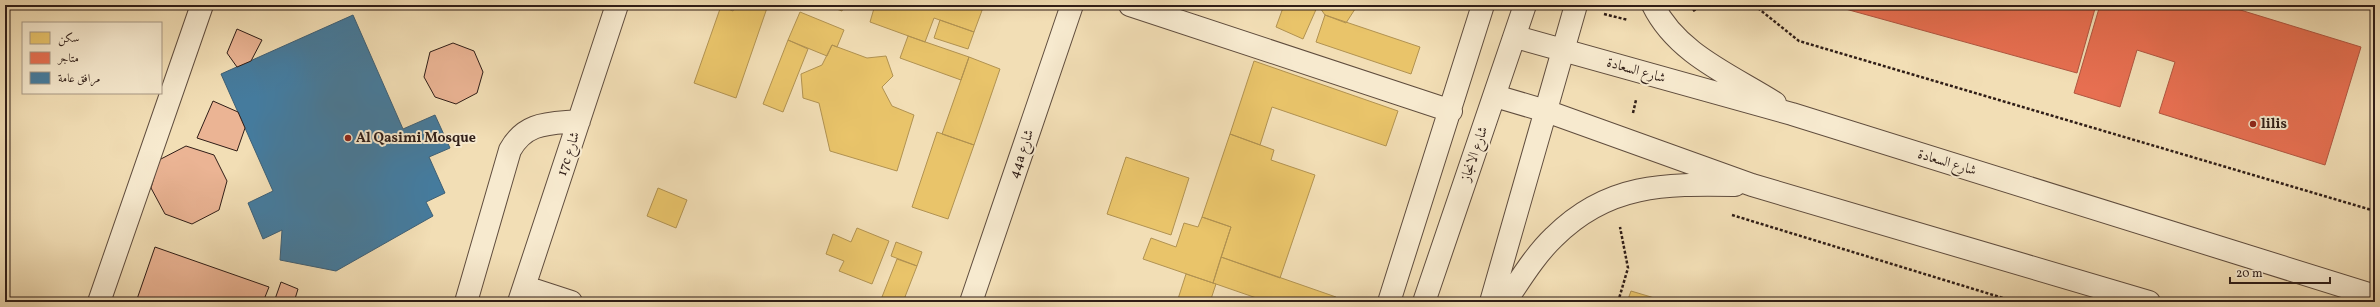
<svg xmlns="http://www.w3.org/2000/svg" width="2380" height="307" font-family="Vollkorn,Amiri,serif">
<rect width="100%" height="100%" fill="#f2deb5"/>
<filter id="stains"><feTurbulence type="fractalNoise" baseFrequency=".005" numOctaves="4"/><feColorMatrix values="0 0 0 0 .2 0 0 0 0 .09 0 0 0 0 .02 0 0 0 .5 -.17"/></filter>
<radialGradient id="worn" r=".72"><stop offset=".6" stop-color="#630" stop-opacity="0"/><stop offset="1" stop-color="#630" stop-opacity=".3"/></radialGradient>
<!-- homes -->
<path fill="#e9c46a" stroke="#b19251" d="M735,5H768L736,98L694,83L721,6L733,11Z
M825,5H844L842,11Z
M875,5H984L974,32L934,18L925,42L870,22Z
M1284,5H1318L1303,39L1276,27Z
M1318,5H1357V6L1346,23L1325,15Z
M800,12L844,30L837,47L832,45L827,56L788,40Z
M1325,15L1420,47L1411,74L1316,42Z
M940,20L974,32L968,49L934,38Z
M908,36L969,57L961,80L900,58Z
M788,40L808,49L783,112L763,104Z
M832,45L867,58L886,56L893,76L882,87L892,106L914,115L897,171L830,151L819,103L803,98L801,74L822,65Z
M969,57L1000,69L974,145L942,134Z
M1254,61L1398,111L1386,146L1272,107L1260,145L1230,134Z
M937,132L974,145L948,219L912,207Z
M1230,134L1274,150L1271,160L1315,175L1280,278L1221,257L1231,227L1202,217Z
M1126,157L1189,178L1171,235L1107,214Z
M658,188L687,200L676,228L647,216Z
M1202,217L1231,227L1213,283L1143,259L1151,238L1176,247L1184,223L1198,227Z
M857,228L889,241L872,284L839,271L844,261L826,254L833,234L851,242Z
M896,242L922,252L917,266L891,256Z
M1221,257L1336,297L1335,302H1268L1216,284L1213,283Z
M897,259L917,266L903,302H880Z
M1186,274L1216,284L1210,302H1177Z
M1631,291L1668,302H1627Z"/>
<!-- shops -->
<path fill="#e76f51" stroke="#b05640" d="M1831,5H2096L2077,73Z
M2100,5H2184L2190,7L2191,5H2224L2361,47L2325,165L2159,113L2175,62L2137,50L2120,107L2074,93Z"/>
<!-- public -->
<path fill="#457b9d" stroke="#3e5f75" d="M353,15L403,129L435,115L450,148L429,157L445,193L426,202L433,216L336,271L280,260L282,230L263,239L248,203L273,191L221,74Z"/>
<!-- building -->
<path fill="#ebb494" stroke="#2f1d17" d="M237,29L262,40L251,61L237,67L227,53Z
M453,43L474,51L483,72L477,93L456,104L435,97L424,77L430,52Z
M213,101L238,112L245,128L237,151L197,138Z
M186,146L214,155L227,181L219,210L192,224L165,214L151,188L159,160Z
M155,247L269,287L263,302H136Z
M281,282L298,289L294,302H274Z"/>
<g fill="none" stroke-linecap="round" stroke-linejoin="round">
<!-- minor casing -->
<g stroke="#604d3e" stroke-width="24">
<path id="minor" d="M1130,5L1451,111
M1653,5C1677,54 1731,75 1775,103
M1516,37L1792,114L2375,296
M1495,96L1546,111L1752,185L2149,302
M525,287L571,302
M99,302L202,5
M466,302L510,150C526,121 550,124 579,121
M519,302L617,5
M971,302L1072,5
M1389,302L1483,5
M1424,302L1525,5
M1491,302L1576,5
M1505,302C1520,280 1535,255 1554,237C1608,183 1665,184 1735,185"/>
</g>
<!-- path -->
<path stroke="#2f1d17" stroke-width="2.5" stroke-dasharray="3 2" stroke-linecap="butt" d="M1754,5L1799,41L2375,211
M1693,11L1702,5
M1604,14L1628,20
M1633,113L1636,100
M1732,215L2016,302
M1618,302L1628,268L1620,227"/>
<!-- minor -->
<use href="#minor" stroke="#f7eacf" stroke-width="22"/>
</g>
<!-- markers -->
<g fill="#8f2418" stroke="#f7eacf" stroke-width="1.5">
<circle cx="2253" cy="124" r="4"/>
<circle cx="348" cy="138" r="4"/>
</g>
<g text-anchor="middle" dominant-baseline="central" stroke-width="4" stroke-linejoin="round" paint-order="stroke">
<!-- street labels -->
<g font-size="14" fill="#2f1d17" stroke="#f7eacf">
<text transform="translate(1636 71) rotate(16)">شارع السعادة</text>
<text transform="translate(569 154) rotate(-72)">17c شارع</text>
<text transform="translate(1022 154) rotate(-71)">44a شارع</text>
<text transform="translate(1475 154) rotate(-71)">شارع الانجاز</text>
<text transform="translate(1947 163) rotate(17)">شارع السعادة</text>
</g>
<!-- poi labels -->
<g font-size="14" font-weight="bold" fill="#2f1d17" stroke="#f7eacf" text-anchor="start">
<text x="2261" y="124">lilis</text>
<text x="356" y="138">Al Qasimi Mosque</text>
</g>
</g>
<!-- margin -->
<rect width="2380" height="307" fill="none" stroke="#f2deb5" stroke-width="20"/>
<rect x="6" y="6" width="2368" height="295" fill="none" stroke="#2f1d17" stroke-width="2"/>
<rect x="10" y="10" width="2360" height="287" fill="none" stroke="#2f1d17"/>
<!-- legend -->
<rect x="22" y="22" width="140" height="72" fill="#f7eacf" stroke="#a79885"/>
<rect x="30" y="32" width="20" height="12" fill="#e9c46a" stroke="#a79885"/>
<text x="58" y="42" font-size="12" fill="#2f1d17">سكن</text>
<rect x="30" y="52" width="20" height="12" fill="#e76f51" stroke="#a79885"/>
<text x="58" y="62" font-size="12" fill="#2f1d17">متاجر</text>
<rect x="30" y="72" width="20" height="12" fill="#457b9d" stroke="#a79885"/>
<text x="58" y="82" font-size="12" fill="#2f1d17">مرافق عامة</text>
<!-- scale -->
<path d="M2230 277v6h100v-6" fill="none" stroke="#2f1d17" stroke-width="2"/>
<text x="2236" y="277" font-size="12" fill="#2f1d17" stroke="#f7eacf" stroke-width="3" paint-order="stroke">20 m</text>
<rect width="100%" height="100%" filter="url(#stains)"/>
<rect width="100%" height="100%" fill="url(#worn)"/>
</svg>
